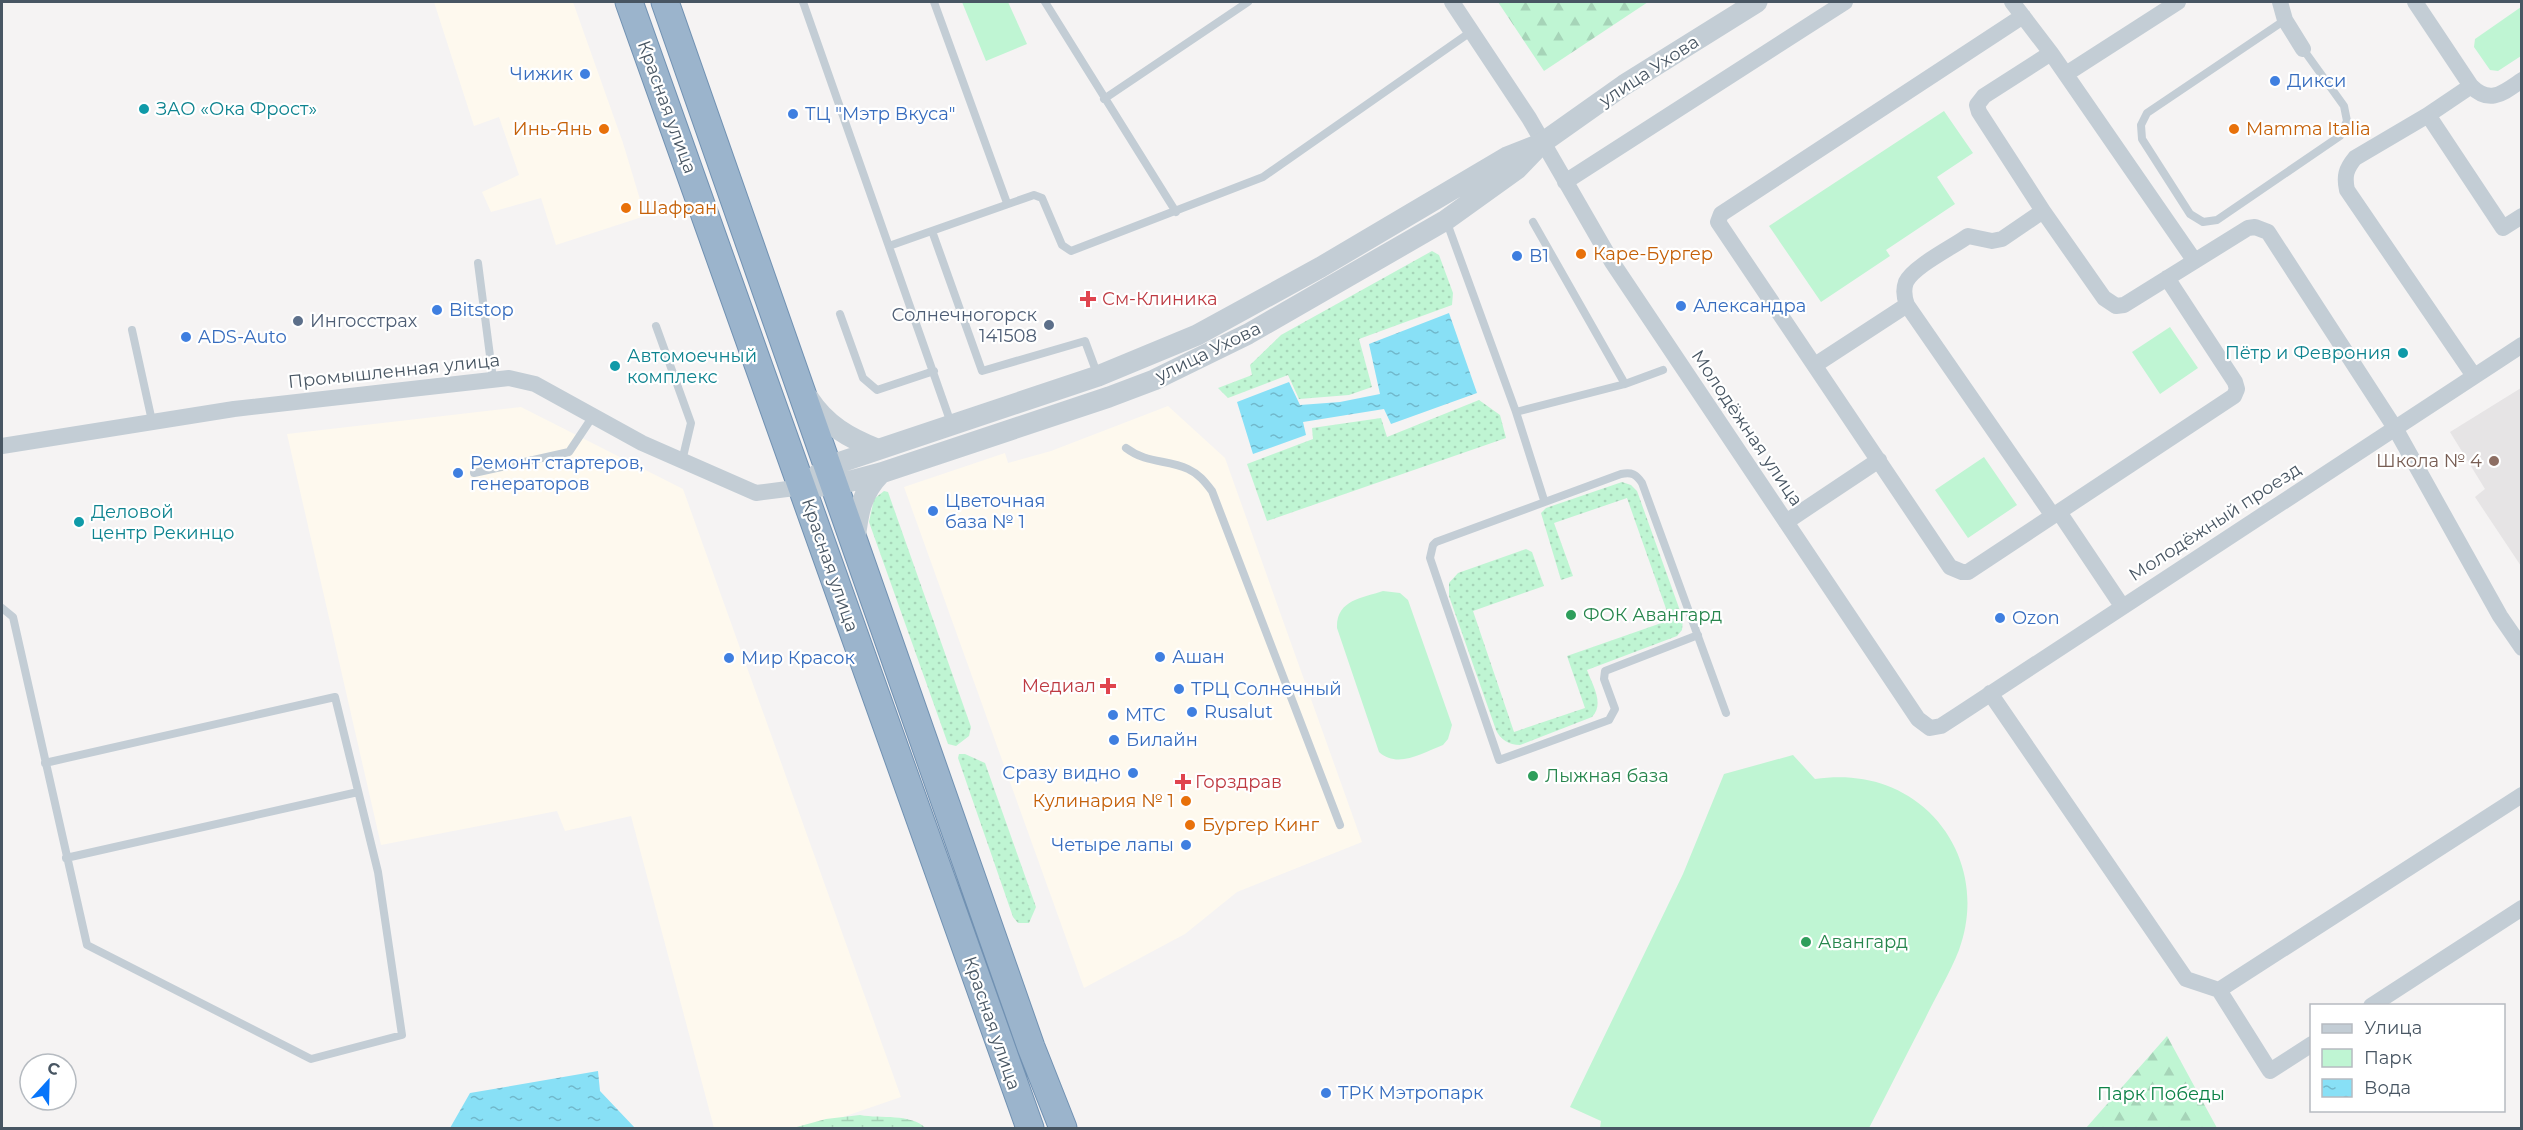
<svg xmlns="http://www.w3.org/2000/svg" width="2523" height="1130" font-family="Montserrat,sans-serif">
<defs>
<pattern id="grass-dots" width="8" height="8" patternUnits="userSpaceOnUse" patternTransform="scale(1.5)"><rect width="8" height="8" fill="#bff5d3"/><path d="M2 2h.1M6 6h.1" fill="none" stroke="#a6d4b8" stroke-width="1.8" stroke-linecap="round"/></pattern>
<pattern id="forest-firs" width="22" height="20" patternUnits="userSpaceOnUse" patternTransform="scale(1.5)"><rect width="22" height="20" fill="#bff5d3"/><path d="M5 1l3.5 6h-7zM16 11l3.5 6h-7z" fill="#a6d4b8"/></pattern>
<pattern id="wetland-marsh" width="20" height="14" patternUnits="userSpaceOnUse" patternTransform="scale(1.5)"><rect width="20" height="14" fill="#bff5d3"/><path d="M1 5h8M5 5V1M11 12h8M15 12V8" fill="none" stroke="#a6d4b8"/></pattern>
<pattern id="water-ripples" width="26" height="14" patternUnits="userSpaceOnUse" patternTransform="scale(1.5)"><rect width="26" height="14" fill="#88e0f6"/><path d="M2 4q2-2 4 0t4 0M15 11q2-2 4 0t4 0" fill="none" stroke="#71b8cb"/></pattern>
</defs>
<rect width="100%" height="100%" fill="#f5f3f3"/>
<!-- commercial -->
<path fill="#fef9ee" d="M434,2H573L623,143L645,216L556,245L541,198L491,212L482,192L519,175L499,117L474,126Z
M1168,406L1225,458L1362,842L1237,892L1185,934L1084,988L904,487L1005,453L1008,463L1051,451Z
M521,407L683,489L901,1097L811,1128H714L631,816L565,831L557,811L381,845L287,434Z"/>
<!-- education -->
<path fill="#e6e4e5" d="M2521,388V566L2475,497L2485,489L2450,432Z"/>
<!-- grass -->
<path fill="url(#grass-dots)" d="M1432,251L1439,255L1453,293L1452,305L1359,339L1372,387L1349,395L1299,399L1288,375L1228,398L1218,388L1252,375L1250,365L1281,335Z
M1479,400L1500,415L1506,438L1267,521L1247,464L1313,439L1312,428L1381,418L1387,437Z
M1622,482L1631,485L1637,491L1683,619L1682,630L1677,636L1587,670C1592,684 1605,704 1592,717L1520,745C1509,745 1500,739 1496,730L1449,596V583L1458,573L1526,549L1532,552L1544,586L1473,611L1514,732L1585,708L1567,656L1670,620L1627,498L1554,523L1573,576L1561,580L1541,513L1546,508Z
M884,491L888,492L971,727L969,736L956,746L948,744L869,522L874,499Z
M959,754H965L985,763L1036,907L1029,923H1018L1013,917L958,758Z"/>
<!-- forest -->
<path fill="url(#forest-firs)" d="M1498,2H1648L1544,71Z
M2167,1036L2217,1128H2086Z"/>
<!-- wetland -->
<path fill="url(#wetland-marsh)" d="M860,1115C882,1119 909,1113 926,1128H793L826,1119Z"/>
<!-- park -->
<path fill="#bff5d3" d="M962,2H1008L1027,44L986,61Z
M2521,7V56L2498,71L2490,70L2474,47L2475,39Z
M1944,111L1973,153L1937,177L1955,204L1886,250L1890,256L1821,302L1769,226Z
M2170,327L2198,368L2160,394L2132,352Z
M1984,457L2017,505L1968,538L1935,490Z
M1383,591L1400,593L1408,600L1452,725L1448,739L1443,745C1422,753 1398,769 1379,752L1337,628C1336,600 1362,598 1383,591Z
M1793,755L1815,779C1857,773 1897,782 1929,812C1966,848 1977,901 1959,950C1950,973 1936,996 1925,1019C1906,1055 1888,1092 1869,1128H1600L1601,1121L1570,1107L1683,874L1724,774Z"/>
<!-- water -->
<path fill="url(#water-ripples)" d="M1449,313L1477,393L1391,424L1384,409L1303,422L1306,435L1253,454L1237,402L1289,382L1300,405L1340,402L1380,394L1369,344Z
M598,1071L600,1091L635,1128H450L470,1093Z"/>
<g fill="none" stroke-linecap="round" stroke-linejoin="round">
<!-- trunk casing -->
<g stroke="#7191b2" stroke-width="29">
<path id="trunk" d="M629,2L1030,1128
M665,2L1031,1047L1063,1128"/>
</g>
<!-- service -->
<path stroke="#c3cdd5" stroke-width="8" d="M803,2L952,426
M934,2L1007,203
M1045,2L1176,212
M2285,20L2147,113L2141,125L2142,139L2190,214L2203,222L2217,220L2340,136L2347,121L2344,106L2303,49
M1104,99L1248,2
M1446,220L1516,412L1544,500
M1533,222L1625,384
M932,231L982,371L1085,341L1098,376
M889,246L1034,195L1042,198L1062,245L1071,251L1263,177L1472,31
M478,263L493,379
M840,314L863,378L877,390L934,371
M656,326L691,423L682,461
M132,330L152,421
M1516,412L1625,384L1663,370
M1126,448C1147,464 1167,459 1188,469C1199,474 1205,482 1212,491L1340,825
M474,473L569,452L593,416
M2,608L13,617L87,945L311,1059L402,1035L378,872L335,697L45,763
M1698,635L1605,671L1604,679L1615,709L1609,720L1499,760L1430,558L1433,545L1436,542L1621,474C1632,472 1636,474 1642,483L1726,713
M66,858L358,792"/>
<!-- minor -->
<path stroke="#c3cdd5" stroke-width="16" d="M1452,2L1529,118L1612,262L1918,719L1930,728L1941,726L1958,715L2522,345
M2012,2L2051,53L2194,260
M2280,2L2285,20L2303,49
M2415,2L2471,86L2428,115
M2023,16L1721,214L1718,222L1950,567L1962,572H1968L2234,396L2237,389L2235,382L2167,278
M2051,53L1984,96L1977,105L1979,112L2043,211L2104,298L2116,306L2124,305L2248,228L2255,227L2268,232L2395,428L2500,616L2522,648
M2066,74L2178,2
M2471,86C2490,105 2503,93 2522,80
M1565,182L1845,2
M1907,305L2053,516
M1815,365L1907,305C1904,297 1903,290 1906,282C1914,266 1953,247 1968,236L1992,241L2002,239L2043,211
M2474,376L2347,190C2344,176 2346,169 2355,158L2428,115L2503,228L2522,216
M2,446L234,409L509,378L535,384L642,443L756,493L803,487
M2059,512L2122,606
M1786,522L1879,460
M1990,693L2186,979L2219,990
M2371,1006L2522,908
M2312,1044L2270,1071L2219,990L2522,795"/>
<!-- tertiary -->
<path stroke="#c3cdd5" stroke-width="21" d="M809,399C826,425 849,438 877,449
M817,475L829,466L1098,376L1197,335L1321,267L1507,157L1535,146
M803,487L836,485L881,473L1109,397L1154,380L1248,334L1446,220L1517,169L1542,143L1624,85L1757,2
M855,540C858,513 861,493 881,473"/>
<!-- trunk -->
<use href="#trunk" stroke="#9bb4cc" stroke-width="27"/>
</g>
<!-- markers -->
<g fill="#3f7fe0" stroke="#fff" stroke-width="2">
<circle cx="585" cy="74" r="6"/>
<circle cx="2275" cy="81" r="6"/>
<circle cx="793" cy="114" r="6"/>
<circle cx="1517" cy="256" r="6"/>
<circle cx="1681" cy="306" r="6"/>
<circle cx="437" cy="310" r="6"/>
<circle cx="186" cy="337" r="6"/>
<circle cx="458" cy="473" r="6"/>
<circle cx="933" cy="511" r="6"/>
<circle cx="2000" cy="618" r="6"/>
<circle cx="1160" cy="657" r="6"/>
<circle cx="729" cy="658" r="6"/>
<circle cx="1179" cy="689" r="6"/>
<circle cx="1192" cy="712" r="6"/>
<circle cx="1113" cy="715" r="6"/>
<circle cx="1114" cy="740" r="6"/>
<circle cx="1133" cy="773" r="6"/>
<circle cx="1186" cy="845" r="6"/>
<circle cx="1326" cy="1093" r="6"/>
</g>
<g fill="#0f9aa8" stroke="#fff" stroke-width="2">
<circle cx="144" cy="109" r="6"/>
<circle cx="2403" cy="353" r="6"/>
<circle cx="615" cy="366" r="6"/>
<circle cx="79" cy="522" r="6"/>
</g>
<g fill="#e8710a" stroke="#fff" stroke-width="2">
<circle cx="604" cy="129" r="6"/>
<circle cx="2234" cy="129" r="6"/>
<circle cx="626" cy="208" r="6"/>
<circle cx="1581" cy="254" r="6"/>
<circle cx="1186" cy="801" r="6"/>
<circle cx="1190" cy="825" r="6"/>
</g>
<g fill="#e0444e" stroke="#fff" stroke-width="2">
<path d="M1085 290h6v6h6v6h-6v6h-6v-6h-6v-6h6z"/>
<path d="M1105 677h6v6h6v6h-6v6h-6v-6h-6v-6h6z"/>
<path d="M1180 773h6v6h6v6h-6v6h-6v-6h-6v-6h6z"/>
</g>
<g fill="#5c6f8a" stroke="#fff" stroke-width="2">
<circle cx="298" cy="321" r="6"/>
<circle cx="1049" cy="325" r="6"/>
</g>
<circle fill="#8d6e63" stroke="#fff" stroke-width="2" cx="2494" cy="461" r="6"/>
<g fill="#2e9e5b" stroke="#fff" stroke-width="2">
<circle cx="1571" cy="615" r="6"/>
<circle cx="1533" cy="776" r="6"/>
<circle cx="1806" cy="942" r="6"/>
</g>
<g text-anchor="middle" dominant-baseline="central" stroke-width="4.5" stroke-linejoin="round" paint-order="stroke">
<!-- street labels -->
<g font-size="18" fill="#485663" stroke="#fff">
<text transform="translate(1649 71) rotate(-33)">улица Ухова</text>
<text transform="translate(667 107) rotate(70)">Красная улица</text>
<text transform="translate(1208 352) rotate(-26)">улица Ухова</text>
<text transform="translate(394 371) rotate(-6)">Промышленная улица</text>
<text transform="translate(1747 428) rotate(56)">Молодёжная улица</text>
<text transform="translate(2215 522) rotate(-33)">Молодёжный проезд</text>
<text transform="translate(830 565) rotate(71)">Красная улица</text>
<text transform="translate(992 1023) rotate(71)">Красная улица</text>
</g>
<!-- shop labels -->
<g font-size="18" fill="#366cbe" stroke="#fff" text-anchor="start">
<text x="573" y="74" text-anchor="end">Чижик</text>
<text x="2287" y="81">Дикси</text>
<text x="805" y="114">ТЦ "Мэтр Вкуса"</text>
<text x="1529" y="256">В1</text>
<text x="1693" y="306">Александра</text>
<text x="449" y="310">Bitstop</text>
<text x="198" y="337">ADS-Auto</text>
<text x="470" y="463">Ремонт стартеров,<tspan x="470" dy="21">генераторов</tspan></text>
<text x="945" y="501">Цветочная<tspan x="945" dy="21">база № 1</tspan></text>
<text x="2012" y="618">Ozon</text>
<text x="1172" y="657">Ашан</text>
<text x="741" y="658">Мир Красок</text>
<text x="1191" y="689">ТРЦ Солнечный</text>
<text x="1204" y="712">Rusalut</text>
<text x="1125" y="715">МТС</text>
<text x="1126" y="740">Билайн</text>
<text x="1121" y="773" text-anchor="end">Сразу видно</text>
<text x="1174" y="845" text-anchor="end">Четыре лапы</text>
<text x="1338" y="1093">ТРК Мэтропарк</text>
</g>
<!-- culture labels -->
<g font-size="18" fill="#0d838f" stroke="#fff" text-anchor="start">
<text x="156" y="109">ЗАО «Ока Фрост»</text>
<text x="2391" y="353" text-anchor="end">Пётр и Феврония</text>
<text x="627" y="356">Автомоечный<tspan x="627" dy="21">комплекс</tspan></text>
<text x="91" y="512">Деловой<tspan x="91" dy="21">центр Рекинцо</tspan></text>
</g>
<!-- food labels -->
<g font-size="18" fill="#c56008" stroke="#fff" text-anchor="start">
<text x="592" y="129" text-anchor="end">Инь-Янь</text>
<text x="2246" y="129">Mamma Italia</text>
<text x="638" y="208">Шафран</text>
<text x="1593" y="254">Каре-Бургер</text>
<text x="1174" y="801" text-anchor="end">Кулинария № 1</text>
<text x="1202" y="825">Бургер Кинг</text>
</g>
<!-- health labels -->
<g font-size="18" fill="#be3a42" stroke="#fff" text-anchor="start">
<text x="1102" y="299">См-Клиника</text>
<text x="1096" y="686" text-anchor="end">Медиал</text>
<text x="1195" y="782">Горздрав</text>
</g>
<!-- service labels -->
<g font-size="18" fill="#4e5e75" stroke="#fff" text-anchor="end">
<text x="1037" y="315">Солнечногорск<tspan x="1037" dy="21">141508</tspan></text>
<text x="310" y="321" text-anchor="start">Ингосстрах</text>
</g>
<!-- education labels -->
<g font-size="18" fill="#785e54" stroke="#fff" text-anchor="end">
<text x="2482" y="461">Школа № 4</text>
</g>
<!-- leisure labels -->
<g font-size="18" fill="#27864d" stroke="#fff" text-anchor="start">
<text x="1583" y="615">ФОК Авангард</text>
<text x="1545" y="776">Лыжная база</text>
<text x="1818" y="942">Авангард</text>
</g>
<!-- park labels -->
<g font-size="18" fill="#0d8247" stroke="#fff">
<text x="2161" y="1094">Парк Победы</text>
</g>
</g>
<!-- border -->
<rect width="2523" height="1130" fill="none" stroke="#485663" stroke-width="6"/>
<!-- legend -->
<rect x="2310" y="1004" width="195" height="108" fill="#ffffff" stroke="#b6bbc1" stroke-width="1.5"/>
<rect x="2322" y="1024" width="30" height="9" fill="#c3cdd5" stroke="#b6bbc1" stroke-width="1.5"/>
<text x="2364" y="1034" font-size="18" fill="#485663">Улица</text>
<rect x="2322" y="1049" width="30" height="18" fill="#bff5d3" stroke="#b6bbc1" stroke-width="1.5"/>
<text x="2364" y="1064" font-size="18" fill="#485663">Парк</text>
<rect x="2322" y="1079" width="30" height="18" fill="url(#water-ripples)" stroke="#b6bbc1" stroke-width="1.5"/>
<text x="2364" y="1094" font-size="18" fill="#485663">Вода</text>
<!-- north arrow -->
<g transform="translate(48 1082) rotate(22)"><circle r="28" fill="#ffffff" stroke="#b6bbc1" stroke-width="1.5"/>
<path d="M0-4.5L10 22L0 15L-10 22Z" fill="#0875fa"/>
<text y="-9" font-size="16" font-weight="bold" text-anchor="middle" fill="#485663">С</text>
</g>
</svg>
